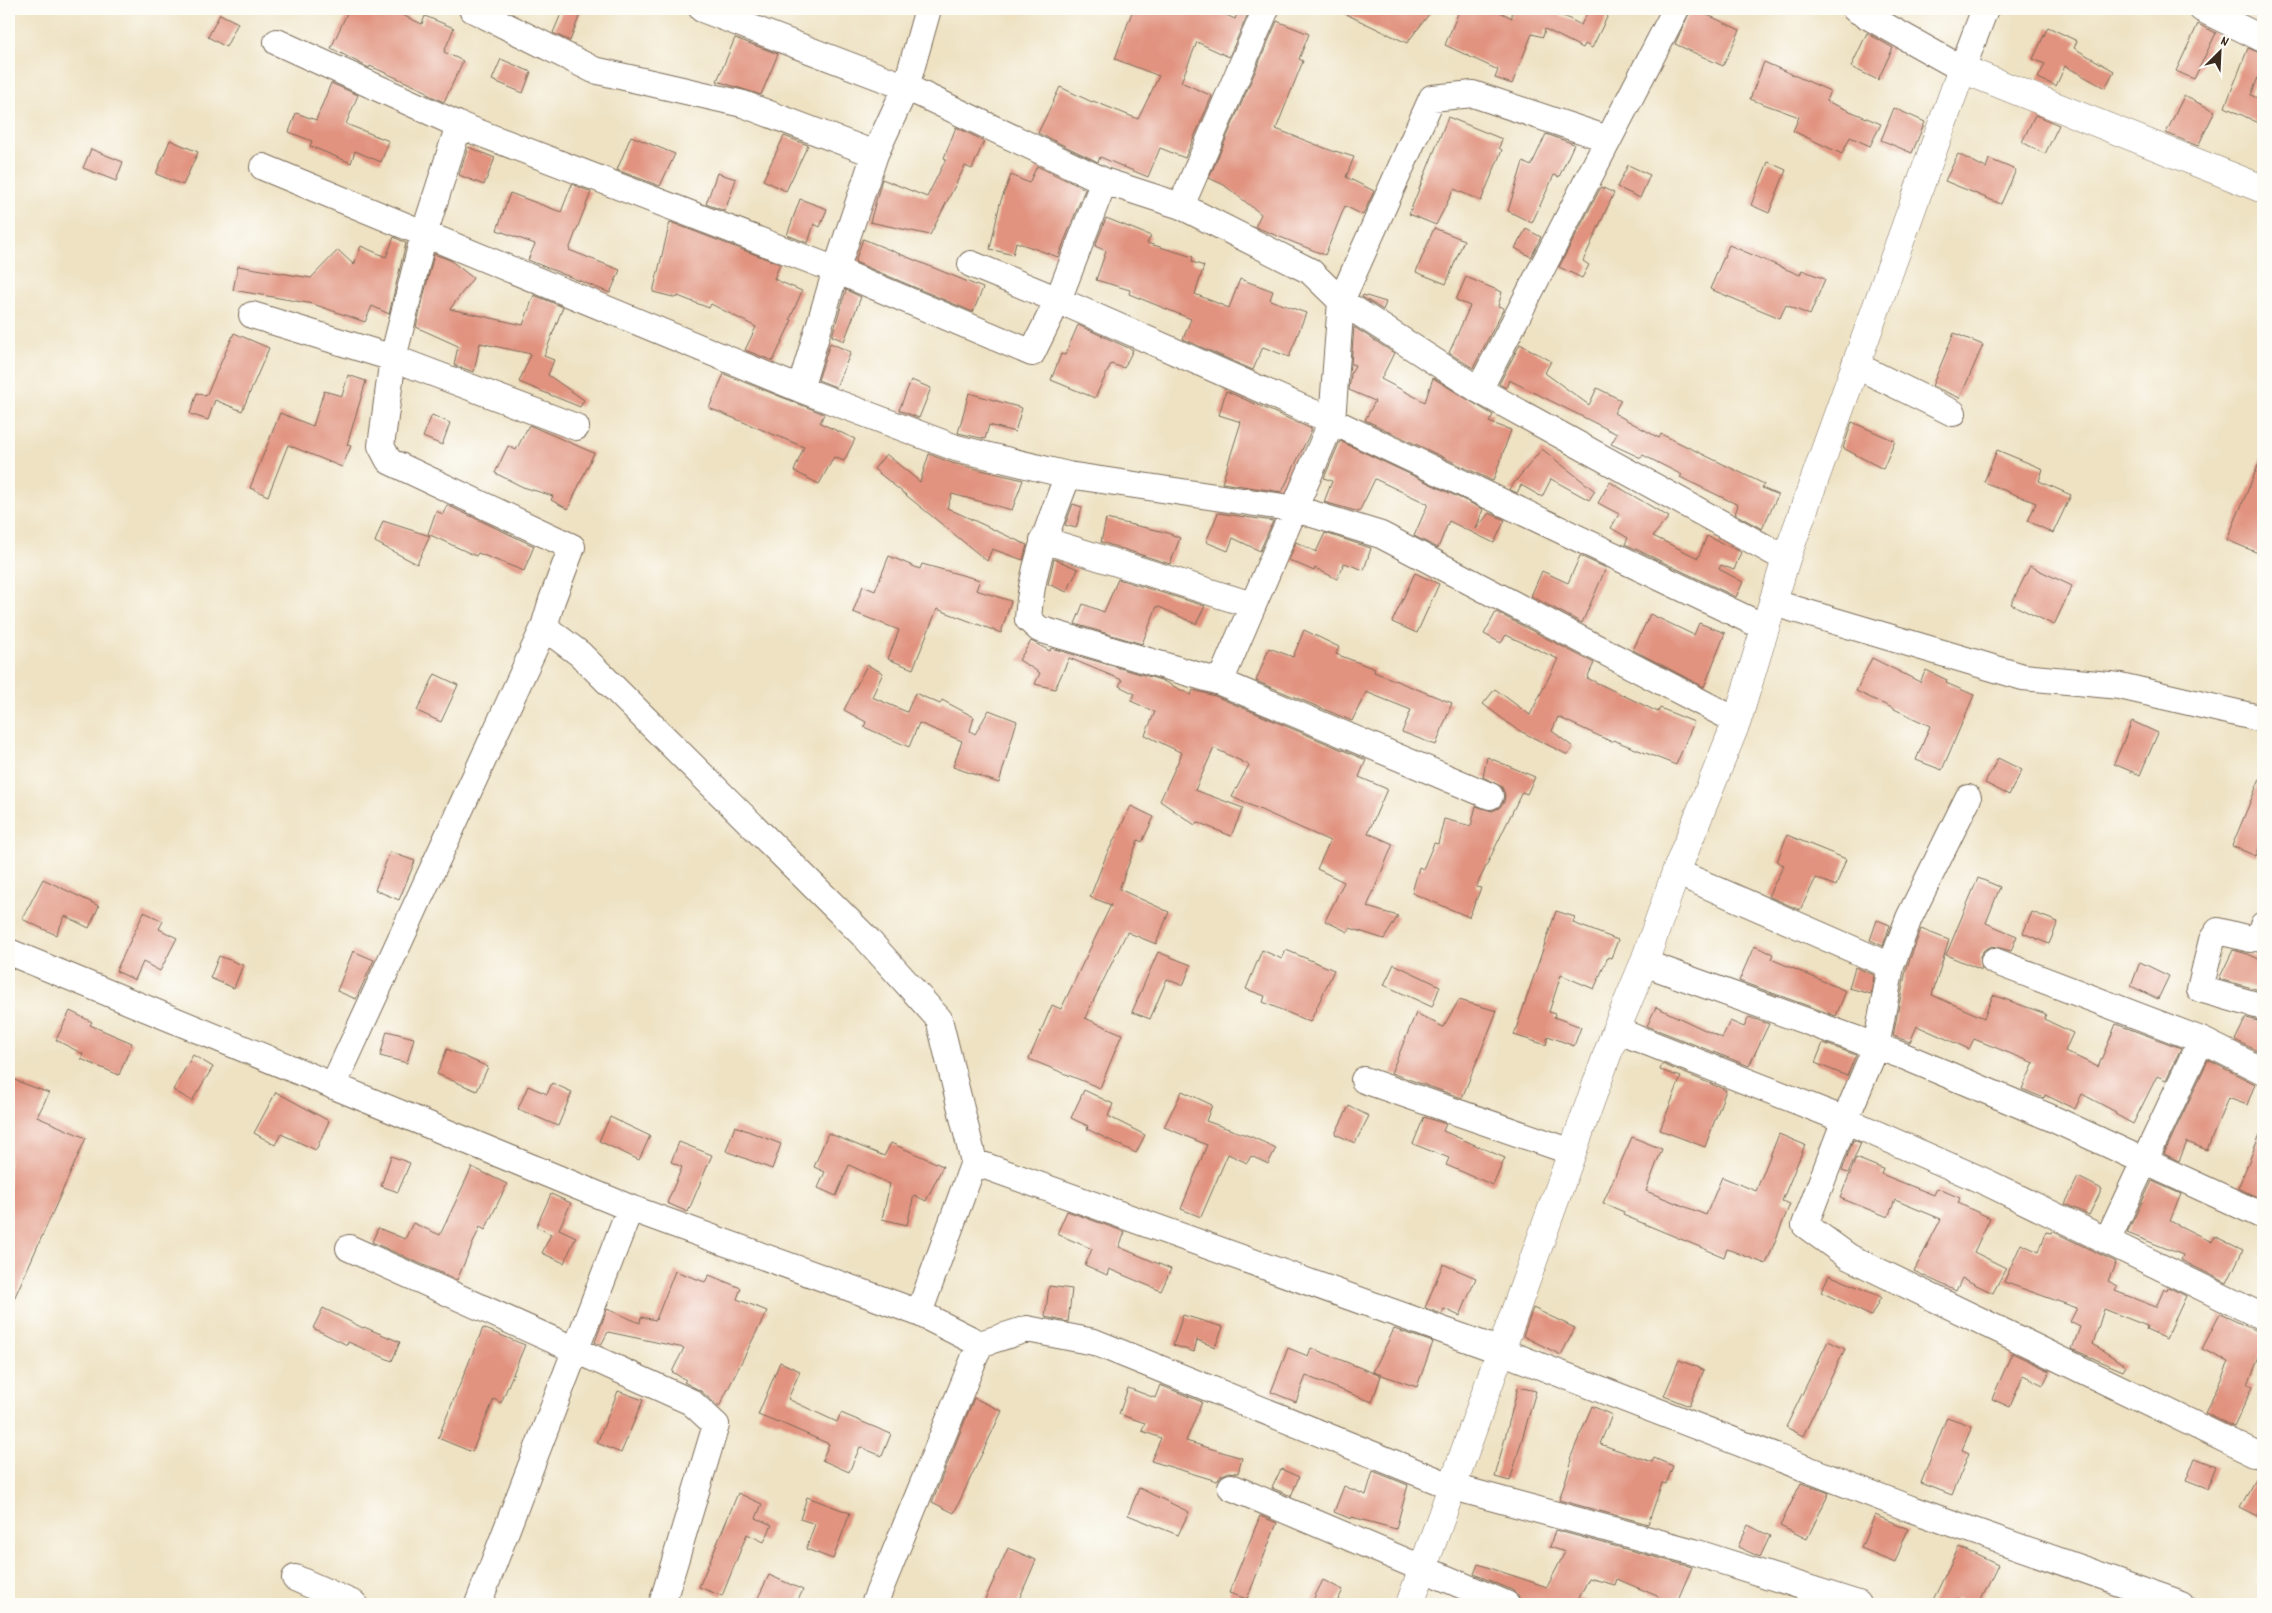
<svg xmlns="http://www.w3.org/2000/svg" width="2272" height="1613" font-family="Dekko,sans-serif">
<rect width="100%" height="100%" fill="#fdfcf7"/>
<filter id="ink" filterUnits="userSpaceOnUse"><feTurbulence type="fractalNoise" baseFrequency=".02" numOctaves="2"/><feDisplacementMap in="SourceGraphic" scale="10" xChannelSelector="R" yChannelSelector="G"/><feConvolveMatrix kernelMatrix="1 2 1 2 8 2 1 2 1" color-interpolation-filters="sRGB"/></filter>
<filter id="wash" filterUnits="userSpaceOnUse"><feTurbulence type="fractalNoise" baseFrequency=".0096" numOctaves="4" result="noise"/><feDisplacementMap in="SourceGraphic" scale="20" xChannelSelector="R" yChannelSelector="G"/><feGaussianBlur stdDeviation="1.12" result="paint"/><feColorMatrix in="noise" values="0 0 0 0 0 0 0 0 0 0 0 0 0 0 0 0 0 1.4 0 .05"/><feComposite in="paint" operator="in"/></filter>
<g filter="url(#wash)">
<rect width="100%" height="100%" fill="#eee2c3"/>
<g id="blocks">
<!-- building -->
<path fill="#e1937f" d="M349,9H389L422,24L425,16L454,28L444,52L463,61L444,102L427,94L428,92L370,66L369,68L331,48Z
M563,9H582L570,41L553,33Z
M1133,9H1213L1235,19L1239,9H1250L1229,57L1197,42L1181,82L1212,96L1185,158L1160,148L1148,177L1100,157L1098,162L1038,133L1060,87L1092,102L1093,101L1138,119L1159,76L1115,59Z
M1335,9H1433L1407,43Z
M1460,9H1494L1512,18V9H1535L1566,17L1581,25L1589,9H1611L1592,48L1585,44L1583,48L1545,29L1543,37L1532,34L1512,84L1495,78L1498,70L1445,45Z
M1691,9H1695L1740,30L1723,66L1675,44Z
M220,14L238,23L226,47L208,37Z
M1277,21L1309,34L1299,59L1303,61L1276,129L1335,152V151L1354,157L1346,177L1374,191L1363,215L1345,206L1325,255L1255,227L1261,214L1224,185L1209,178Z
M2198,24L2216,33L2194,79L2176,71Z
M2048,27L2077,41L2074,48L2114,71L2105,88L2065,66L2056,86L2038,78L2045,64L2033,59Z
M1867,33L1893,48L1878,80L1851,67Z
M735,38L778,54L761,95L717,81Z
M2248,48L2263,54V65L2251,95L2263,101V125L2225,107Z
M501,59L531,72L523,93L492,80Z
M1764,62L1830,91L1826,101L1881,124L1870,146L1850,137L1842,154L1793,131L1799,117L1750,99Z
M331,83L358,95L346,124L389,141L381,162L355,151L351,163L310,146L312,141L289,132L296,113L316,120Z
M2184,96L2215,111L2198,146L2166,133Z
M1894,108L1925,122L1912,153L1881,140Z
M2035,115L2059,125L2045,154L2022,142Z
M1448,117L1502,139L1499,148L1502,150L1481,201L1454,189L1436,225L1409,214Z
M956,127L984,141L972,169L965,166L930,235L870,222L882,179L927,197L946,159L944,158Z
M1546,134L1574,144L1559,177L1554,175L1532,223L1508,211L1523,162L1531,166Z
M631,136L675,154L660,186L617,170Z
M784,136L808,145L786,191L763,180Z
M170,140L198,152L183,185L156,174Z
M468,147L495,158L484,185L459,175Z
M91,149L123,162L116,181L83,168Z
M1958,154L1986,168L1989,159L2016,170L2001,204L1945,181Z
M1768,162L1786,170L1769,213L1751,205Z
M1628,165L1650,175L1640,198L1617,187Z
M1037,166L1085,189L1058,257L1016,242L1013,255L990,249L1000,203L1011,175L1029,183Z
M717,173L736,179L725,211L706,204Z
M572,184L591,192L569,250L620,270L610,293L528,260L535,244L497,230L510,193L561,212Z
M1601,187L1614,193L1583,261L1589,265L1582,278L1559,267Z
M800,199L827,209L820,227L814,224L808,243L787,235Z
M1106,218L1151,236L1147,243L1193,257L1192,262L1204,266L1195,294L1229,308L1240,279L1273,291L1270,300L1306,313L1289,357L1263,347L1253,370L1183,339L1191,319L1129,294L1130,290L1096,280L1106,251L1095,246Z
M670,222L780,264L774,279L802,291L790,319L792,320L773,361L745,350L756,327L711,304L709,308L678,296L677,298L653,292Z
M1434,228L1464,240L1446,284L1416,272Z
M1526,229L1541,237L1531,257L1515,248Z
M394,237L406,243L389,314L372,306L365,322L313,304L233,290L238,266L311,278L338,250L354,265L361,246L386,257Z
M863,239L983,288L973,312L855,262Z
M1729,245L1800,275L1802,270L1825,279L1810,315L1786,305L1780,318L1710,289Z
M434,254L450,260L473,278L450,309L523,325L534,295L563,307L544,356L554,360L548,375L584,400L580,407L519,382L531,354L480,343L474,372L454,365L458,346L416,327Z
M1466,277L1502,292L1498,306L1504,308L1473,368L1449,353L1470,306L1456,300Z
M846,290L861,297L844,341L832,336Z
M1363,295L1386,302L1383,310L1362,297Z
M1078,325L1133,350L1124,368L1111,364L1095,398L1051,380L1061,354L1065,355Z
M1354,327L1394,353L1381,379L1425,402L1433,378L1493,415L1489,422L1511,430L1493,481L1365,420L1375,401L1349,390L1351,374L1355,365L1351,364Z
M234,333L269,348L242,411L215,400L208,420L190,414L197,393L206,396Z
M1954,333L1983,345L1960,398L1932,386Z
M830,343L851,352L836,387L818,380Z
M1520,344L1551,361L1545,373L1589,405L1597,388L1621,400L1614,413L1659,438L1661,434L1764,484L1762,488L1778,495L1762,529L1735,514L1738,505L1680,477L1682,475L1643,455L1641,458L1611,444L1617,434L1509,380L1506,388L1499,384Z
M724,374L824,414L820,423L855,439L844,461L834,457L819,484L794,471L804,447L709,408Z
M348,375L366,381L347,445L351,446L342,467L288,445L268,496L250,488L280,413L313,426L324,391L342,396Z
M911,380L931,388L919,418L899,410Z
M1226,391L1312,429L1282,492L1222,483L1241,422L1219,415Z
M969,393L1022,408L1015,432L989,425L985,439L958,433Z
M432,415L450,423L442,445L423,437Z
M1852,422L1895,441L1883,469L1843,448Z
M529,425L594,453L568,509L551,500L553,496L523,487L495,473L508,446L516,450Z
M1340,441L1483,509L1476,529L1489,513L1505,520L1494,543L1449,521L1438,548L1414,536L1428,504L1375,479L1359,512L1324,502L1332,481L1324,478Z
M1542,449L1595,491L1589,500L1551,479L1542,497L1521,485L1517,493L1509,489Z
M1997,450L2043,469L2039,481L2071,495L2053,533L2028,521L2036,503L1984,482Z
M886,454L920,482L929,454L952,463L1023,480L1012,510L952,494L947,508L1027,545L1023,560L992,549L987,561L874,469Z
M2263,454V555L2227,540Z
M1610,482L1669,517L1653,536L1698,558L1707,536L1741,552L1734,570L1721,565L1719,569L1743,582L1736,597L1625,544L1628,538L1611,528L1619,514L1598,503Z
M1073,504L1082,507L1076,528L1065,525Z
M447,505L534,546L524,571L478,553L476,556L428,534L436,511L443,514Z
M1218,513L1273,521L1260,551L1233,538L1228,551L1206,542Z
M1106,519L1165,532L1180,538L1170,564L1101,542Z
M383,521L430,536L417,564L375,542Z
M1325,533L1371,548L1364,570L1344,563L1337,579L1315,568L1314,571L1289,560L1296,542L1316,552Z
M889,556L920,569L922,564L980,580L976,590L1011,601L1001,633L937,609L913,669L888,659L899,630L853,612L863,586L875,591Z
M1580,556L1606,568L1582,623L1531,596L1542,571L1568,583Z
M1054,559L1078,569L1067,592L1048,584Z
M2030,566L2072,586L2054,625L2011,604Z
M1415,573L1439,584L1417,633L1392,622Z
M1118,579L1205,606L1196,624L1157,606L1142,644L1075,624L1083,604L1104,612Z
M1496,612L1594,663L1587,678L1658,712L1660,708L1694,722L1676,765L1613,740L1612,742L1558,717L1552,731L1573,747L1568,755L1516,729L1483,704L1495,689L1530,715L1558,659L1506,635L1501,643L1484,634Z
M1650,614L1694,635L1699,623L1725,633L1704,687L1633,650Z
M1304,630L1339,647L1336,654L1375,669L1374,672L1452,703L1436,745L1402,732L1411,710L1366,692L1352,721L1256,681L1269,648L1293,657Z
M1031,641L1050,651L1051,648L1161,680L1191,695L1193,690L1215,696L1366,760L1359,777L1387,789L1368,833L1393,844L1367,907L1398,916L1384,939L1350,928L1348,932L1325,921L1344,882L1317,869L1330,841L1232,797L1249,765L1214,748L1195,790L1243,808L1231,836L1197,822L1195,825L1160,801L1182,753L1145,735L1155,712L1131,701L1135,694L1119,686L1122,680L1069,658L1055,689L1035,684L1040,673L1019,660Z
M1872,658L1920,682L1926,670L1947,680L1946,683L1974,695L1942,770L1916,760L1930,726L1856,691Z
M867,665L883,673L872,697L907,712L915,693L940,704L942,700L974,717L970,731L975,734L989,710L1017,721L999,783L953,767L962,741L919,723L909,747L864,727L866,722L844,710Z
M435,674L458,685L441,722L417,711Z
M2132,721L2158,733L2140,775L2114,764Z
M1487,757L1535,777L1527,794L1522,792L1476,887L1481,888L1469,917L1412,893L1419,867L1423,869L1434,843L1438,844L1444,819L1471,826L1476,806L1492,811L1499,808L1504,802L1505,795L1502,787L1483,777Z
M1998,758L2022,770L2009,795L1985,783Z
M2263,771V839L2256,856L2232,846Z
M1131,806L1154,817L1142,842L1138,840L1119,889L1169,912L1156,944L1127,932L1085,1018L1122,1034L1100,1088L1029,1059L1052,1005L1061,1009L1111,905L1090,897L1106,856Z
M1787,835L1846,859L1836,886L1816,878L1800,910L1768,896L1784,865L1777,862Z
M390,852L415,861L399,900L375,890Z
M1978,878L2000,887L1986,923L2017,936L2011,951L1992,946L1984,950L1980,956L1982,970L1946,955Z
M43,879L99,906L89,928L65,916L56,935L22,919Z
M1556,911L1575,917L1573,923L1618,940L1611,958L1608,957L1594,989L1561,975L1549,1012L1555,1014L1554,1017L1581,1027L1574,1046L1548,1036L1546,1045L1514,1035Z
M144,912L163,921L159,929L177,938L160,971L143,962L135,980L116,971Z
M2032,912L2058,922L2049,944L2023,933Z
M1877,920L1890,925L1883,946L1870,940Z
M1921,929L1949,940L1932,995L1984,1018L1993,995L2046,1014L2044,1019L2073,1033L2065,1051L2098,1067L2116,1024L2181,1048L2166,1080L2157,1076L2133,1124L2115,1114L2116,1112L2082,1094L2075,1109L2045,1095L2044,1098L2022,1089L2034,1063L1974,1039L1969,1049L1917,1026L1910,1042L1893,1036L1906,970Z
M1754,946L1773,954L1771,959L1846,991L1836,1016L1739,981Z
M1262,950L1282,959L1286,950L1334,970L1310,1022L1263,1002L1265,996L1246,989Z
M2233,950L2248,954L2263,961V991L2219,979Z
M353,951L374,960L356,999L337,991Z
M1158,952L1191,965L1183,986L1167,979L1150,1019L1132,1012Z
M219,956L243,965L234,988L210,978Z
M2140,962L2169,976L2158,999L2131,986Z
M1394,964L1440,986L1432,1007L1384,985Z
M1855,967L1874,975L1871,994L1849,988Z
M1459,1000L1497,1011L1462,1098L1391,1073L1416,1013L1443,1027Z
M1656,1007L1722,1038L1730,1021L1744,1027L1749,1017L1769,1024L1749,1066L1647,1026Z
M70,1011L92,1022L90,1025L132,1043L119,1075L81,1059L83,1054L56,1040Z
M2246,1018L2263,1022V1054L2235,1040Z
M387,1031L414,1038L407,1063L380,1056Z
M1823,1043L1856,1055L1847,1076L1815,1063Z
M447,1049L488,1067L477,1091L437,1074Z
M193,1055L213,1067L192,1101L173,1090Z
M2208,1060L2255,1084L2247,1105L2228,1098L2207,1150L2187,1142L2179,1161L2164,1154Z
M1662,1064L1726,1090L1705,1147L1660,1130L1681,1077L1660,1070Z
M9,1078L49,1093L37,1117L86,1138L9,1310Z
M552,1083L572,1092L558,1126L518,1109L528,1086L547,1094Z
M1084,1090L1113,1104L1108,1116L1145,1135L1136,1153L1087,1129L1088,1126L1071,1118Z
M1182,1091L1212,1105L1206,1121L1252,1137L1276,1148L1268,1164L1251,1156L1247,1163L1228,1154L1201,1217L1181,1209L1207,1145L1164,1127Z
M276,1092L329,1121L316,1150L281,1134L275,1145L254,1133Z
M1349,1106L1369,1116L1355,1143L1335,1134Z
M610,1117L650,1136L639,1160L599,1141Z
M1424,1117L1446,1124L1443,1131L1505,1158L1493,1185L1446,1165L1449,1158L1413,1144Z
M735,1126L781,1144L772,1169L726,1151Z
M2263,1127V1200L2238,1188Z
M828,1133L884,1156L891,1143L943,1166L926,1201L914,1195L907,1225L882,1219L890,1184L849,1165L836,1196L818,1188L825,1172L814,1167Z
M1779,1134L1805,1145L1782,1201L1790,1204L1766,1264L1727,1249L1724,1257L1623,1215L1624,1212L1603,1203L1632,1137L1662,1149L1646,1191L1706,1215L1722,1177L1756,1191Z
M1853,1140L1861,1143L1848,1173L1842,1171Z
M679,1142L712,1155L688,1212L667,1203L682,1167L671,1162Z
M391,1156L410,1163L398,1192L381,1186Z
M1856,1158L1883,1169L1881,1174L1934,1195L1937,1188L1960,1198L1958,1203L1990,1218L1974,1252L2006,1268L1993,1293L1962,1278L1956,1291L1914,1271L1941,1219L1895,1200L1888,1217L1840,1198Z
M472,1167L507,1184L485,1230L480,1227L457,1280L372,1242L378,1228L405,1239L413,1223L440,1235Z
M2078,1177L2102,1189L2089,1215L2065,1204Z
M2152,1181L2181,1194L2170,1221L2212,1242L2214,1236L2243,1250L2227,1283L2181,1260L2183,1255L2127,1233Z
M551,1194L571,1203L559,1229L576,1237L564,1263L542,1253L551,1234L536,1227Z
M1067,1211L1125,1232L1119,1247L1171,1269L1161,1291L1109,1269L1107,1275L1085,1265L1092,1249L1057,1234Z
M2052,1231L2116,1262L2108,1281L2118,1286L2115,1291L2156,1307L2164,1289L2167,1290L2168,1287L2186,1296L2166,1339L2146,1330L2147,1326L2104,1309L2093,1344L2126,1366L2123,1371L2072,1349L2080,1327L2070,1322L2077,1308L2004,1282L2021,1244L2039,1252L2046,1232L2051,1233Z
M1443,1264L1476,1278L1460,1316L1444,1309L1442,1314L1425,1308Z
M675,1271L705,1282L709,1275L741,1288L737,1299L767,1311L719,1407L701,1391L684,1382L686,1380L672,1372L684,1348L608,1332L601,1345L595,1342L607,1309L640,1323L641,1317L656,1320Z
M1829,1275L1881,1297L1871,1316L1821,1292Z
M1049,1286L1072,1289L1068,1322L1045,1317Z
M323,1308L363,1328L364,1327L400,1342L392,1361L348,1342L347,1345L313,1328Z
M1533,1308L1575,1328L1561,1355L1523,1336Z
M2220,1314L2263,1334V1348L2248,1384L2253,1386L2234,1427L2205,1413L2229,1362L2202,1349Z
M1183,1315L1223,1327L1215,1347L1197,1340L1194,1352L1173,1345Z
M483,1328L525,1345L501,1403L494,1399L472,1452L438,1438Z
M1394,1329L1433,1342L1417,1387L1373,1372Z
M1828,1341L1845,1349L1803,1436L1786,1427Z
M1288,1348L1308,1356L1311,1348L1381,1376L1372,1402L1306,1376L1296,1402L1271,1392Z
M2012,1353L2050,1371L2043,1385L2023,1375L2010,1407L1992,1399Z
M1679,1360L1704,1370L1689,1406L1664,1396Z
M780,1362L800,1371L788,1399L837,1422L841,1413L891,1434L882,1456L860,1447L849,1472L822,1460L829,1444L779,1422L778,1423L758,1415Z
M1160,1385L1202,1402L1186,1441L1242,1458L1238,1473L1229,1472L1222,1475L1217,1481L1151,1461L1161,1438L1142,1431L1145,1423L1119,1414L1128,1388L1155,1398Z
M1518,1387L1536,1391L1510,1481L1495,1477Z
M618,1391L643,1400L621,1453L597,1443Z
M974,1398L1002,1411L954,1513L932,1502Z
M1592,1406L1612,1415L1600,1444L1652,1462L1654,1458L1673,1466L1666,1484L1662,1483L1648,1524L1559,1500L1572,1460L1570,1459Z
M1947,1417L1972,1426L1962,1450L1969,1453L1952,1495L1921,1483Z
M2195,1458L2216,1466L2207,1489L2186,1481Z
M2263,1463V1506L2258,1517L2240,1508Z
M1281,1469L1299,1477L1291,1496L1272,1488Z
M1373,1471L1408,1485L1396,1529L1352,1517L1351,1519L1334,1512L1344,1486L1366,1495Z
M1801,1483L1829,1493L1807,1539L1780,1526Z
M1139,1488L1189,1512L1178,1535L1128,1515Z
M738,1493L762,1504L756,1518L772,1525L764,1542L747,1534L722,1596L699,1587Z
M807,1497L850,1513L833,1559L806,1549L815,1524L800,1519Z
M1875,1515L1908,1529L1895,1562L1861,1548Z
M1260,1516L1277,1523L1247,1599L1229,1593Z
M1748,1525L1770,1536L1760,1557L1738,1547Z
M1555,1530L1692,1567L1676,1604L1617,1579L1615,1585L1589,1578L1579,1598L1587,1601L1586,1604H1521L1518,1595L1512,1590L1474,1574L1478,1564L1547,1587L1565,1552L1550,1547Z
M1959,1547L1998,1565L1979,1604H1971L1957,1598L1954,1604H1931Z
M1008,1548L1036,1560L1017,1604H983Z
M769,1575L803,1590L796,1604H755Z
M1323,1580L1343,1590L1336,1604H1311Z"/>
</g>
</g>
<g filter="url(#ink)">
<use href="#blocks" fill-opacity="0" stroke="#7a6a58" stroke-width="1"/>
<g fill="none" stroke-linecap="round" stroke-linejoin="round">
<!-- minor casing -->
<g stroke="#7a6a58" stroke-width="28">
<path id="minor" d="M472,9L594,70L743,104L875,154
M702,9L906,87L1104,181L1181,206L1310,271L1341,301L1332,421L1220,682L1490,796
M1676,9L1479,390L1786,559
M1855,9L1962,69L1985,9
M2202,9L2263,39
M277,42L459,125L836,270L1032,353L1058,300L1332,421L1764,627
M263,167L800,389L956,448L1068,475
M1181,206L1266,9
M971,264L1058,300L1104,181
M252,315L393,358L576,427
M1855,365L1953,413
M800,389L836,270L875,154L906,87L928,9
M1479,390L1341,301L1432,98L1473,94L1608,139
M1043,540L1252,605
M1774,603L2023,677L2120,686L2263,719
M544,627L580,654L867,939L939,1019L974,1162
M1220,682L1039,629L1028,619C1031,568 1050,522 1068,475L1296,509L1381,535L1737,721
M1968,798L1909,918L1891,966L1876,1047L1845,1120L1988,1183L2263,1317
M1676,872L1891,966
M2263,925L2260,935L2250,939L2218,931L2212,940L2200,989L2263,1007
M9,952L630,1208L919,1313L974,1162L1501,1351L1911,1509L2182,1604
M1994,961L2201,1040
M1644,963L1906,1057L2049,1117L2263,1216
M1616,1030L1845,1120L1805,1225L1849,1257L2253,1453
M1364,1080L1572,1152
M333,1086L544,627L552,600L572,547L389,461L381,446L393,358L424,234L459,125
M2107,1241L2201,1040L2263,1071
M349,1248L691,1402L716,1425L662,1604
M919,1313L980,1344L1027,1329L1094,1342L1453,1487L1694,1552L1858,1604
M1231,1487L1506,1604
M295,1578L354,1604
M478,1604L630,1208
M874,1604L980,1344"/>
</g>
<!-- tertiary casing -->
<g stroke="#7a6a58" stroke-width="29">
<path id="tertiary" d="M1410,1604L1616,1030L1644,963L1676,872L1737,721L1786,559L1962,69L2263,189"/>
</g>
<!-- minor -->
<use href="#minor" stroke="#fff" stroke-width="26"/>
<!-- tertiary -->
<use href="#tertiary" stroke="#fff" stroke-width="28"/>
</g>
</g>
<!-- margin -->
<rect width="2272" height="1613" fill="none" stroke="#fdfcf7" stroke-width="30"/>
<!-- north arrow -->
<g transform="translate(2220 52) rotate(24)" stroke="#fdfcf7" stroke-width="4" paint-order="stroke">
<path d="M0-4L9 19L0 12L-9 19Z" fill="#3b2a1e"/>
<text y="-8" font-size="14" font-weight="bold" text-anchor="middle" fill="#3b2a1e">N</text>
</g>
</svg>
